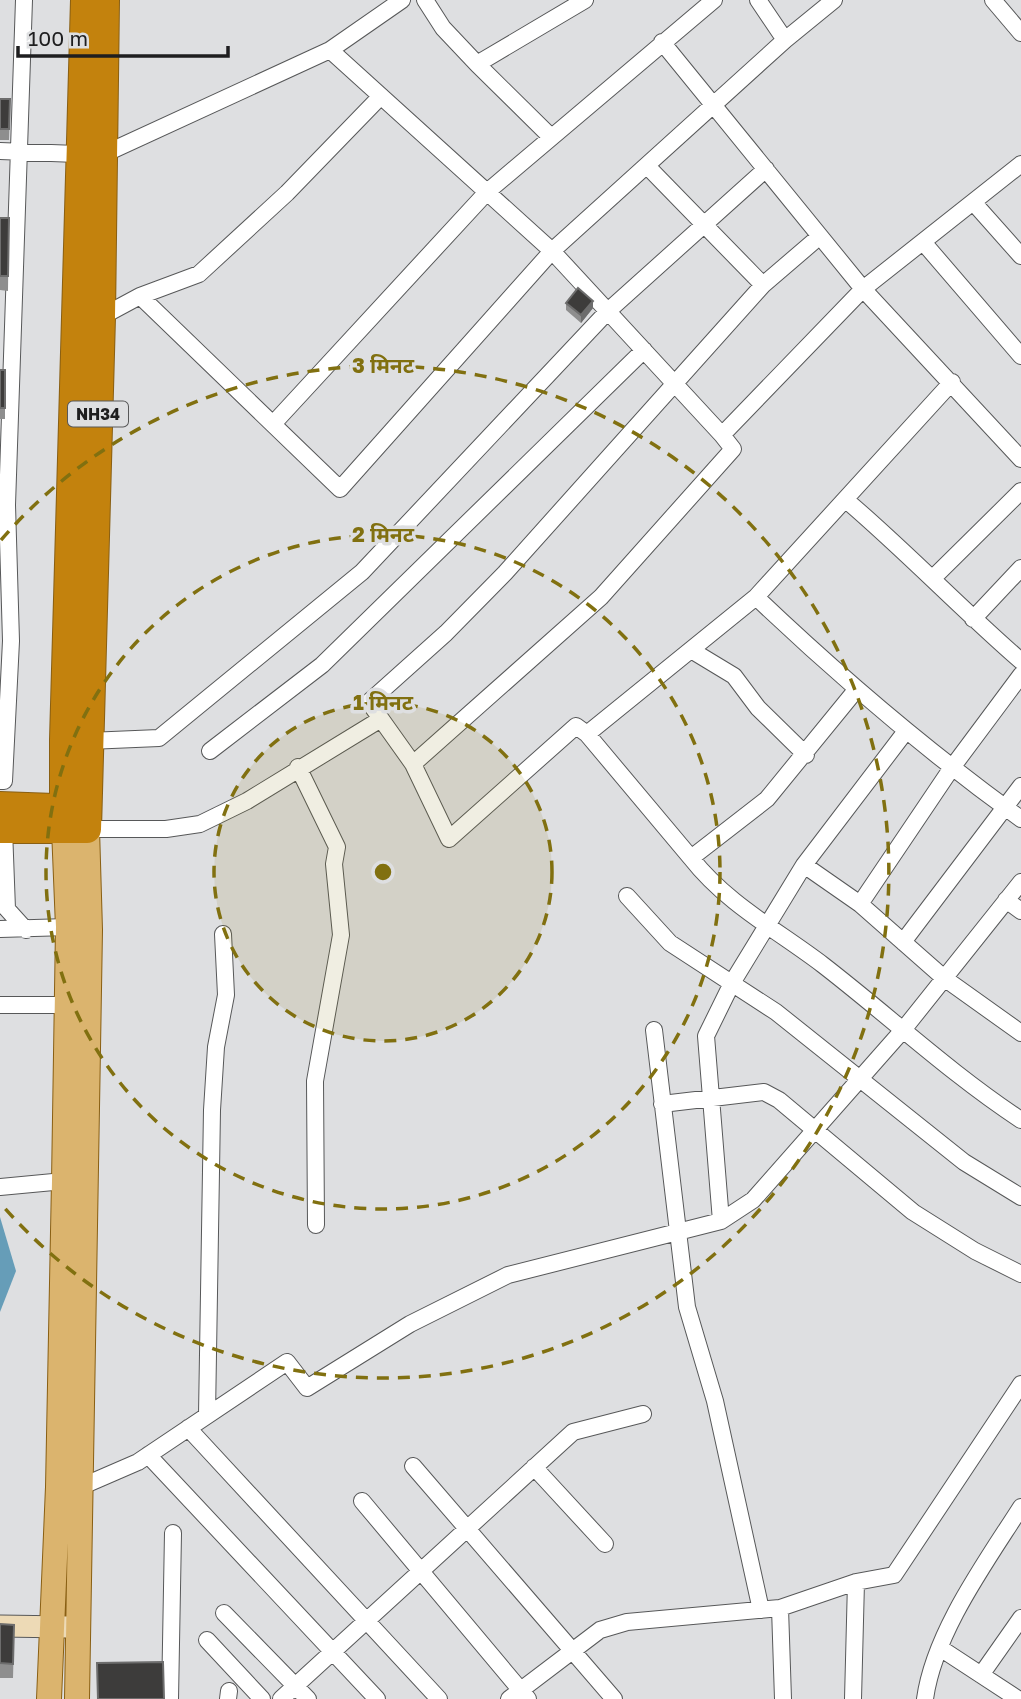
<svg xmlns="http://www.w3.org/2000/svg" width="1021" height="1699" font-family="'Golos Text','Noto Sans Devanagari',sans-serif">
<rect width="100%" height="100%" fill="#dedfe1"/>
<!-- water -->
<path fill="#669db8" d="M0,1217L16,1271L0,1312Z"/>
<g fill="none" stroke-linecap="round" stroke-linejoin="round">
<!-- street casing -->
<g stroke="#575859" stroke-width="18">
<path id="street" d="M425,0L443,28L477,64L585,0
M758,0L785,40
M993,0L1021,33
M662,42L863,289L1021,459
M330,50L552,251L722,435L863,289L1021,164
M477,64L551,137
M0,151L102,155L330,50L402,0
M647,166L763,285
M973,202L1021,256
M923,242L1021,356
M140,296L340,489L552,251L785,40L834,0
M101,317L140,296L199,274L287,193L381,96
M273,424L487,192L714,0
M846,500C907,552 961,609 1021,661
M934,577L1021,491
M756,597C840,677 927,751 1021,819
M973,619L1021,568
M691,650L734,676L758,708L806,755
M856,690L767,799L691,858C727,904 777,930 823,965C889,1016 951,1074 1021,1120
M381,719L369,702L446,633L505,573L763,285L820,236
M587,734L756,597L952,382
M88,741L159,738L362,572L608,311L766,169
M210,751L322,665L644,350
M413,764L601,597L733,449L722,435
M298,767L337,847L334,864L341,935L315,1081L316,1225
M0,781H4L11,641L7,505L24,0
M4,829L7,909L26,930
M87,829H166L200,824L247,801L381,719L413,764L449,839L576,726L587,734L691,858
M804,865L860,904L944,978L1021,1033
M627,896L670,943L776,1012L964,1162L1021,1197
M1006,900L1021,911
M860,904L951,769L1021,675
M0,929L68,927
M903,942L1021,786
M0,1005H65
M654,1030L687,1307L715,1401L761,1610
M662,1104L764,1092L779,1100L913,1212L975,1251L1021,1274
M0,1187L64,1181
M721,1221L706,1036L732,983L804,865L906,731
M207,1415L212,1110L216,1047L226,995L223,934
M188,1428L439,1699
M148,1455L377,1699
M413,1466L614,1699
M534,1467L605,1544
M78,1488L138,1462L287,1362L307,1388L410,1324L508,1275L721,1221L753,1200L903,1030L1021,882
M362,1501L528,1699
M780,1608L783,1699
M224,1613L308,1699
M207,1640L262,1699
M940,1648L1018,1699
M981,1675L1021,1618
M170,1699L173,1533
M228,1699L229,1691
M281,1699L573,1432L643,1414
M509,1699L600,1630L627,1622L780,1608L856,1582L894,1575L1021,1384
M853,1699L856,1582
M925,1699C934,1633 986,1562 1021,1507"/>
</g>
<!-- secondary casing -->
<g stroke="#575859" stroke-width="23">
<path id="secondary" d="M0,1626L68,1627"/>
</g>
<!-- primary casing -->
<g stroke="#895f13" stroke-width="26">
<path id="primary" d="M49,1699L58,1487L64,1181L68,927L64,829
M77,1699L90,930L87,829"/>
</g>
<!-- highway casing -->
<g stroke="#895f13" stroke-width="30">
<path id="highway" d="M0,806L81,809
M0,829H87L101,317L105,0
M64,829V740L85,0"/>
</g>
<!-- street -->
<use href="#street" stroke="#fff" stroke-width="16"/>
<!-- secondary -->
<use href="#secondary" stroke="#eddab6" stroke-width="21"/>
<!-- primary -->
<use href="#primary" stroke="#dbb46e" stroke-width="24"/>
<!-- highway -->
<use href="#highway" stroke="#c3820d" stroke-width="28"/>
</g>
<!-- wall -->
<path fill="#8e8e8e" d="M0,99L10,110L9,140H0Z
M0,218H9L8,291L0,290Z
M566,303L593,308L581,323L566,310Z
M0,370H5V419H0Z
M0,1624L14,1639L13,1678H0Z"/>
<!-- shaded-wall -->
<path fill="#6d6d6d" d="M593,301V308L581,323V315Z"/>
<!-- building -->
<path fill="#3d3c3b" stroke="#6d6d6d" stroke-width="2" d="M0,99H10L9,129H0Z
M0,218H9L8,276H0Z
M578,288L593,301L581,315L566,303Z
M0,370H5V408H0Z
M0,1624L14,1625L13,1664L0,1663Z
M163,1662L164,1699H98L97,1663Z"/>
<!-- distance rings -->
<circle cx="383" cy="872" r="169" fill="#817010" fill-opacity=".12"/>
<g fill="none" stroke="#817010" stroke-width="3.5" stroke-dasharray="12 9">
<circle cx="383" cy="872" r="169"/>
<circle cx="383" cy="872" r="337"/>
<path d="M1 540A506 506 0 1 1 1 1204"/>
</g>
<g text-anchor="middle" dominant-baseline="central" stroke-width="7" stroke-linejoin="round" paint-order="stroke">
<!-- shield labels -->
<rect fill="#dedfe1" stroke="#585859" stroke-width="2" x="68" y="401.5" width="60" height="25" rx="5"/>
<g font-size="16" font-weight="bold" fill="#1e1e1f">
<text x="98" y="414">NH34</text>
</g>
</g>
<circle cx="383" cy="872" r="10" fill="#817010" stroke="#dedfe1" stroke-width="3.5"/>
<g font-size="21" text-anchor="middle" font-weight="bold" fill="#817010" stroke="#dedfe1" stroke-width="7" stroke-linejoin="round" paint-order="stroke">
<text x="383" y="373">3 मिनट</text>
<text x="383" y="542">2 मिनट</text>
<text x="383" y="710">1 मिनट</text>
</g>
<!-- scale -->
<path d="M18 46v10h210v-10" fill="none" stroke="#1e1e1f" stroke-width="3.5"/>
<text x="28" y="46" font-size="21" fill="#1e1e1f" stroke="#dedfe1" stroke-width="5" paint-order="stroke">100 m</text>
</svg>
